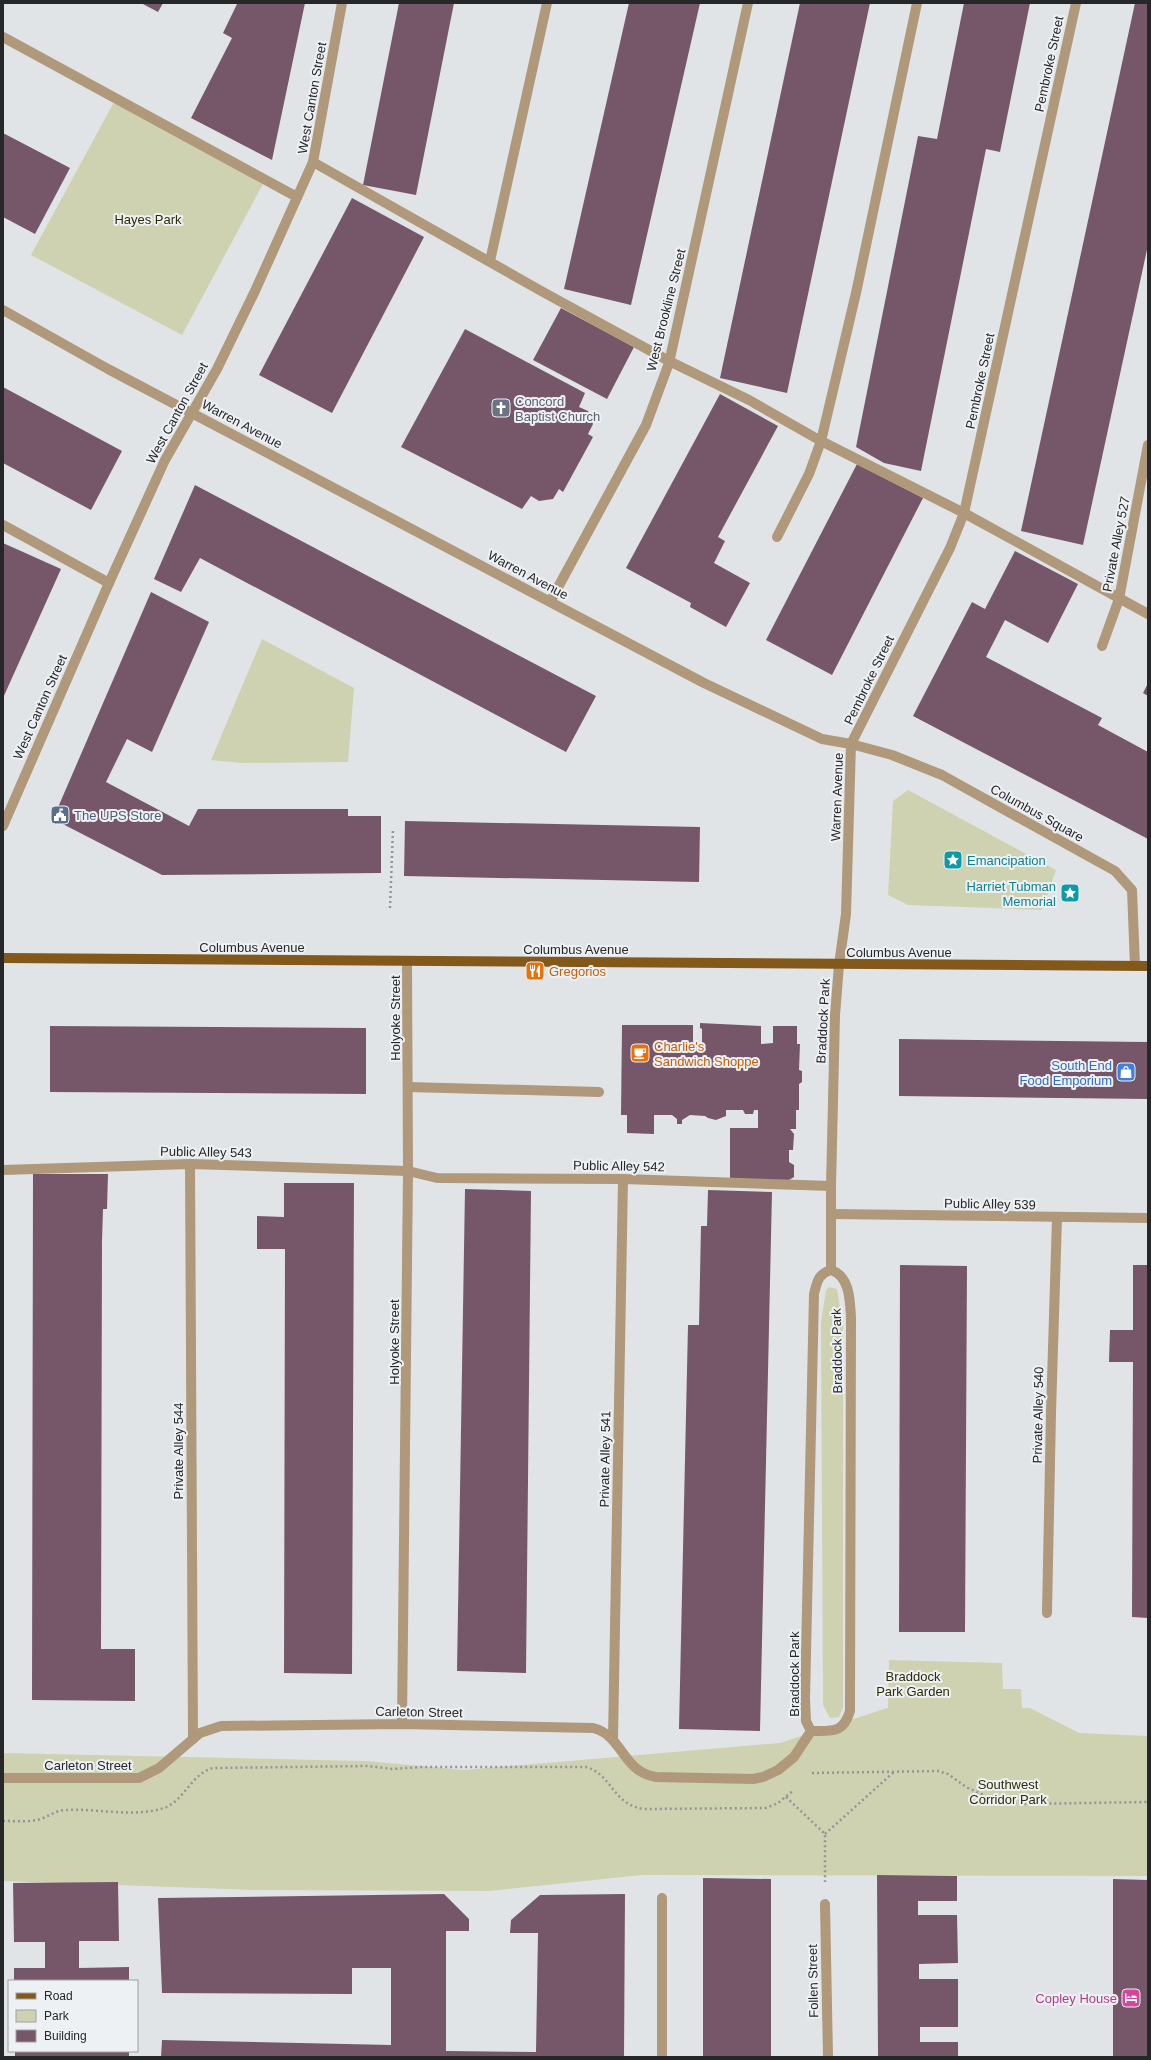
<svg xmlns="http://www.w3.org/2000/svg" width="1151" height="2060" font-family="Helvetica,sans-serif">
<rect width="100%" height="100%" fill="#e1e4e7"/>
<!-- green -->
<path fill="#cfd2b0" d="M114,102L264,182L182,335L31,255Z
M262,639L354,688L348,762L241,763L211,760Z
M908,790L1056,870L1042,910L908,905L888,895L893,801Z
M829,1287L837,1289L843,1325V1707L839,1717L830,1718L823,1705L821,1322L826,1290Z
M889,1660L1002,1663L1003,1689H1021L1022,1708H1030L1079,1733L1148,1736V1876L642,1875L489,1891L258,1890L3,1881V1753L366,1761L464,1770L780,1743L887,1708H902H888Z"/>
<!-- building -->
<path fill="#76576a" d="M141,3H163L158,12Z
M235,3H305L272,160L191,118L232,38L223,33L237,4Z
M399,3H454L416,195L363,185Z
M629,3H700L631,305L564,289Z
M800,3H870L787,393L720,378Z
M964,3H1030L1000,152L986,149L921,471L884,463L856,447L918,136L937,139Z
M1135,3H1148V245L1083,545L1021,531Z
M3,133L70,168L35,234L3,217Z
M352,198L424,237L332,413L259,375Z
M561,308L634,347L607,399L533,360Z
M465,329L585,393L579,407L588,411L593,424L588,434L593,437L563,492L559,489L553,499L539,501L531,496L522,509L401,447Z
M3,387L122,451L91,510L3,463Z
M720,394L778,426L718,537L725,541L714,563L750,583L726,627L690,607L691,603L626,568Z
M857,464L923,498L832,675L766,640Z
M195,485L596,696L566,752L200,558L181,592L154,579Z
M3,543L61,569L3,698Z
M1015,551L1078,584L1048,643L1005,620L986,657L1102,718L1098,725L1148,752V839L913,716L972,602L985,609Z
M151,592L209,622L152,752L127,739L106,782L189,826L198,809H348V816H381V873L162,875L53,819Z
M1148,683V696L1143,693Z
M405,821L700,827L699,882L404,876Z
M700,1023L761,1026V1044L773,1043V1026H797V1044H800L799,1070L802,1071V1082L799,1084V1110H796V1129H790L794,1134L793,1150H789V1162L794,1165V1177L789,1180L730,1181V1128H758V1110H754L753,1114H745L743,1110H726V1116L716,1120L708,1118L705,1116L690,1115L682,1120V1124H677V1119L672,1115H654V1134L627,1133V1115H621L622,1025H693V1042L702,1043V1029L700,1028Z
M50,1026L366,1028V1094L50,1092Z
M899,1039L1148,1042V1099L899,1096Z
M33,1174H108L107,1209H103L102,1241L101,1649H135V1701L32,1700Z
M284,1183H354L352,1674L284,1673L285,1249H257V1216L284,1217Z
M465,1189L531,1191L526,1673L457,1671Z
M708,1190L772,1192L760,1731L679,1729L688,1325H699L701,1226H707Z
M900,1265L967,1266L965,1632H899Z
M1133,1265H1148V1618L1132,1617L1133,1362H1109L1110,1330H1133Z
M877,1875L957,1876V1901H918V1915H957L958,1963L919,1964V1979H958V2027H920V2042H958V2057H878Z
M703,1878L771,1879V2057H703Z
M1113,1879L1148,1880V2057H1113Z
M118,1882L119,1941H79V1968L129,1967V1981H14V1968H45V1942H14L13,1883Z
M444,1894L469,1919V1931H446V2051L536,2052L538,1933H510L511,1920L540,1895L625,1894L624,2057H161L162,2040L391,2045V1968H352V1994L162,1993L158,1898Z
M15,2051H129V2057H15Z"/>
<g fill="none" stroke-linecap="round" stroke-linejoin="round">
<!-- path -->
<path stroke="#939598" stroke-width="2.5" stroke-dasharray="2 3" stroke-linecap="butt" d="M390,908L393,829
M812,1773L938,1771L948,1774L966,1787L988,1797L1005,1802L1023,1804L1148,1802
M786,1797L825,1834V1882
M3,1821C14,1821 26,1822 37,1820C47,1818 55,1810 66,1810C97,1808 133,1818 164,1808C185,1800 191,1774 213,1768L369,1766L392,1769L422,1767H586C612,1774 613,1806 645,1809L766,1808L778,1803L794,1790
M825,1834L895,1771"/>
<!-- service -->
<path stroke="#b0987b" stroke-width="10" d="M3,37L297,197
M313,162L543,292L669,361L749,400L821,441L964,513L1148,614
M490,261L547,3
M3,525L109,583
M777,537L809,474L821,441L856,293L917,3
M1102,646L1119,599L1148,445
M408,1087L599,1092
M190,1164L193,1739
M3,1170L190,1164L408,1171L437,1178L623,1179L831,1186
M831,1214L1148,1218
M1047,1613L1051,1413L1057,1218
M613,1739L623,1179
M662,1898V2057"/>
<!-- minor -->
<path stroke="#b0987b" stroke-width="10" d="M1076,3L964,513L950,548L851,744L892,755L942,775L1115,871L1132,890L1135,966
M3,310L108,369L704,683L822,739L851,744L846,914L839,965L835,1015L831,1186V1270
M550,602L646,425L669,363L748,3
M3,826L109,583L165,460L217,369L255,291L313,162L342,3
M831,1270C850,1276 850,1301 851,1318L850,1711C843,1734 832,1731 811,1731L806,1721L805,1699L814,1294C817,1282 818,1274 831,1270Z
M402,1724L408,1171L407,961
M3,1778H139L159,1768L200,1733L221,1726L402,1724L593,1728C623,1735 622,1772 656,1777L753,1779L763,1777L778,1770L794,1757L811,1731
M825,1904L828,2057"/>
<!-- primary -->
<path stroke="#82581b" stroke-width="10" d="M3,958L1148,966"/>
</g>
<!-- icons -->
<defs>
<g id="church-square" transform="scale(1)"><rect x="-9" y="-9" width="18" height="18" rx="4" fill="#6b7280" stroke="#eef1f4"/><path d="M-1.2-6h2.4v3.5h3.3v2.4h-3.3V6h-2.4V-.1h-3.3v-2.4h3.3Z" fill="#fff"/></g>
<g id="civic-square" transform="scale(1)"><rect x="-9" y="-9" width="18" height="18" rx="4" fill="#5c6f8a" stroke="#eef1f4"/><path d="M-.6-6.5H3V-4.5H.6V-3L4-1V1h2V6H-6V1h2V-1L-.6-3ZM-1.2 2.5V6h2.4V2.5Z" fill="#fff"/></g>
<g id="sight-square" transform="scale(1)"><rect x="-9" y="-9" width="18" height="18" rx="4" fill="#0f9aa8" stroke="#eef1f4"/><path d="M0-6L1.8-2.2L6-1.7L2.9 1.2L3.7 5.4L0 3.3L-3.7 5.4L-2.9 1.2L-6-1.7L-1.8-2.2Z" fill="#fff"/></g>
<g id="restaurant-square" transform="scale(1)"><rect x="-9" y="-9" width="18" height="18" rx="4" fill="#e8710a" stroke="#eef1f4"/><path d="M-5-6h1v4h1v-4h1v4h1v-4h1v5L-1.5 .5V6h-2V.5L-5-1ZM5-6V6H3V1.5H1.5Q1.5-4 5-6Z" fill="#fff"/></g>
<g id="cafe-square" transform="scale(1)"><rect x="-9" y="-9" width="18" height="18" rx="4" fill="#e8710a" stroke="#eef1f4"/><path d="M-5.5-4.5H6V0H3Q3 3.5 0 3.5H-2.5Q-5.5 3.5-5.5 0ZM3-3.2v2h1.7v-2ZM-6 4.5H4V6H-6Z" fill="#fff"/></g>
<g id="shop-square" transform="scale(1)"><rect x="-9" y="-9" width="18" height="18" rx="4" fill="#3f7fe0" stroke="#eef1f4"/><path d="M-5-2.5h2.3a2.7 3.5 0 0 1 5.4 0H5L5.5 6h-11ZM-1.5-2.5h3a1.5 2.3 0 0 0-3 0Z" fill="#fff"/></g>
<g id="hotel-square" transform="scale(1)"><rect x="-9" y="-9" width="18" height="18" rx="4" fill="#d1479c" stroke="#eef1f4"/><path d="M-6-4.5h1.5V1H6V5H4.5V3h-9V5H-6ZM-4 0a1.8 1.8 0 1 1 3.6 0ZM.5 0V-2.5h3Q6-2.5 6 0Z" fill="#fff"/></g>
</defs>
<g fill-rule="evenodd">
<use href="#church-square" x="501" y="408"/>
<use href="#civic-square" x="60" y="815"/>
<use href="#sight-square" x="953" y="860"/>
<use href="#sight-square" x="1070" y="893"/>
<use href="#restaurant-square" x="535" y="971"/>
<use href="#cafe-square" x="640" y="1053"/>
<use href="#shop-square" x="1126" y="1072"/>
<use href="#hotel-square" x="1131" y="1998"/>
</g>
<g text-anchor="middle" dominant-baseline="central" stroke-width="4" stroke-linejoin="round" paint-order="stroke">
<!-- street labels -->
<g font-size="13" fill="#262729" stroke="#eef1f4">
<text transform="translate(1049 64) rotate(-78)">Pembroke Street</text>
<text transform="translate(312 98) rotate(-80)">West Canton Street</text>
<text transform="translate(666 310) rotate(-76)">West Brookline Street</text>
<text transform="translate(980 381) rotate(-78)">Pembroke Street</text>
<text transform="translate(177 413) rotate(-61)">West Canton Street</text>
<text transform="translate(242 424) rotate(28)">Warren Avenue</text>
<text transform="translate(1116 544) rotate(-79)">Private Alley 527</text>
<text transform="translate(528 575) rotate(28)">Warren Avenue</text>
<text transform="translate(869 680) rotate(-64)">Pembroke Street</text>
<text transform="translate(40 707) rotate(-66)">West Canton Street</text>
<text transform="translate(837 797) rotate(-88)">Warren Avenue</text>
<text transform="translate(1037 813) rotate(29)">Columbus Square</text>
<text x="252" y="947">Columbus Avenue</text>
<text x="576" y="949">Columbus Avenue</text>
<text x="899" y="952">Columbus Avenue</text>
<text transform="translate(395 1018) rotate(-90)">Holyoke Street</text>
<text transform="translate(823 1021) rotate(-87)">Braddock Park</text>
<text transform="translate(206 1152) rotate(1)">Public Alley 543</text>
<text transform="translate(619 1166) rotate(1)">Public Alley 542</text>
<text transform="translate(990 1204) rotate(1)">Public Alley 539</text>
<text transform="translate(394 1342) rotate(-90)">Holyoke Street</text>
<text transform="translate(837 1351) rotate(-91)">Braddock Park</text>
<text transform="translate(1038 1415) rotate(-89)">Private Alley 540</text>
<text transform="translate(178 1451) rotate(-90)">Private Alley 544</text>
<text transform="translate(605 1459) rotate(-89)">Private Alley 541</text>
<text transform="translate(794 1674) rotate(-90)">Braddock Park</text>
<text transform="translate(419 1712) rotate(1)">Carleton Street</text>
<text x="88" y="1765">Carleton Street</text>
<text transform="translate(813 1981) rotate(-91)">Follen Street</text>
</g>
<!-- park labels -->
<g font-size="13" fill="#2c2e01" stroke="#eef1f4">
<text x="148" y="219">Hayes Park</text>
<text x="913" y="1676">Braddock<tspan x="913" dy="15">Park Garden</tspan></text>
<text x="1008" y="1784">Southwest<tspan x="1008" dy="15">Corridor Park</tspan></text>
</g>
<!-- worship labels -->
<g font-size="13" fill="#5b616d" stroke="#eef1f4" text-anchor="start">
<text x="515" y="401">Concord<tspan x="515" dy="15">Baptist Church</tspan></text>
</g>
<!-- service labels -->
<g font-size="13" fill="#4e5e75" stroke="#eef1f4" text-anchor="start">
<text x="74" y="815">The UPS Store</text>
</g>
<!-- culture labels -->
<g font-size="13" fill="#0d838f" stroke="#eef1f4" text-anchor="start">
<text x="967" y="860">Emancipation</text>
<text x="1056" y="886" text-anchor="end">Harriet Tubman<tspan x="1056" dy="15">Memorial</tspan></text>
</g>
<!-- food labels -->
<g font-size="13" fill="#c56008" stroke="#eef1f4" text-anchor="start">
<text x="549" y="971">Gregorios</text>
<text x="654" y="1046">Charlie's<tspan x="654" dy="15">Sandwich Shoppe</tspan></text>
</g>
<!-- shop labels -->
<g font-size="13" fill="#366cbe" stroke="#eef1f4" text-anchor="end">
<text x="1112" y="1065">South End<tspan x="1112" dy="15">Food Emporium</tspan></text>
</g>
<!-- hotel labels -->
<g font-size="13" fill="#b23c85" stroke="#eef1f4" text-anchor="end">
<text x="1117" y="1998">Copley House</text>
</g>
</g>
<!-- border -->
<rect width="1151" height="2060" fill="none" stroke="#262729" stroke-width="8"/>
<!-- legend -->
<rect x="8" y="1980" width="130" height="72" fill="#eef1f4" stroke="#9ea0a3"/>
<rect x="16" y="1993" width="20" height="6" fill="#82581b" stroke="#9ea0a3"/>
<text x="44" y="2000" font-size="12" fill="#262729">Road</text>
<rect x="16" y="2010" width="20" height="12" fill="#cfd2b0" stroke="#9ea0a3"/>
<text x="44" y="2020" font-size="12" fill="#262729">Park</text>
<rect x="16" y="2030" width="20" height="12" fill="#76576a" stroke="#9ea0a3"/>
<text x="44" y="2040" font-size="12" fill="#262729">Building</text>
</svg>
